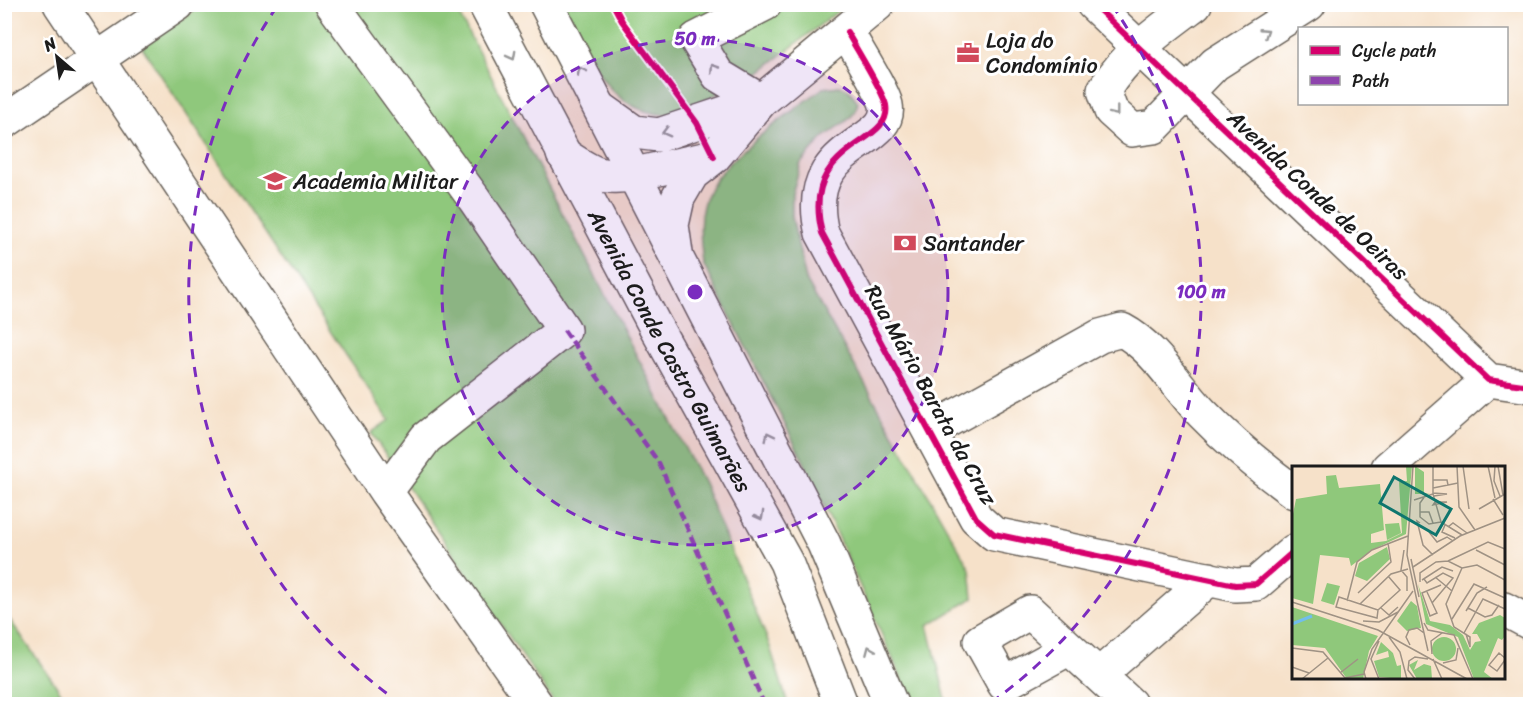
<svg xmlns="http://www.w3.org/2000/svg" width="1535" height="709" font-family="Sriracha,sans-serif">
<rect width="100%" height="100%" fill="#fff"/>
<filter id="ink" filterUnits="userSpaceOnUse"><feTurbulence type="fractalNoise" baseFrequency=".0167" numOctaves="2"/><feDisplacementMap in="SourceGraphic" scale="12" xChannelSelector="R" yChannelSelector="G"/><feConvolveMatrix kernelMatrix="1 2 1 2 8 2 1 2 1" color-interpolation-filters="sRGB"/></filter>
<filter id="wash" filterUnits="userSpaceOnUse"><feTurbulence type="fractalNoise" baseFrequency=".008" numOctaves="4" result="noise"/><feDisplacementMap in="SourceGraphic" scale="24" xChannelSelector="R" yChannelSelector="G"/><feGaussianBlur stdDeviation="1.35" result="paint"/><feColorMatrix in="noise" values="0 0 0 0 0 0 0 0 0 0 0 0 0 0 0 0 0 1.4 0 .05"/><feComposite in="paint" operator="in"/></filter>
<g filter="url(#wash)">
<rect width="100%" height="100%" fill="#f6e1c9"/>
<!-- green -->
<path fill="#8fc87b" stroke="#56724c" stroke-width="1.5" d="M202,5H454L703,483L768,641L788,704H555L371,433L389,420L142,47Z
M564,5H846L758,73L676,115C606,117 591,57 564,5Z
M840,86L848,89L858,102L855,112L849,119L823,138L801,163L792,194V217L806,280L970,569L973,598L928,625L947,704H913L804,462L703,263C700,239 697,212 709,190C727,155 791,113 823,88Z
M5,613L69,704H5Z"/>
</g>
<g filter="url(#ink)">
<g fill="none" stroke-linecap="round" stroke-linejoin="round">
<!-- minor casing -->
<g stroke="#686159" stroke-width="36">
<path id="minor" d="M60,4L386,492L536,704
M332,4L475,200L564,330L426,438L386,492
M1093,4L1488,380L1530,386
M1195,4C1160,30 1127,53 1104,90L1111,111L1132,130L1154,127L1215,64L1309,4
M847,32C855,47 883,91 886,105C894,147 799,141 822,233L976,518L994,534L1235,585L1256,584L1294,551
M761,101L718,75L696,39L765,4
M600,108L634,132L659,135L761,101
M4,122L178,4
M635,174L714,157
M676,253L672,225L678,198L692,174L714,157L761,101L878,4
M929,431L1100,336L1122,330C1156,348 1176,386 1202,413C1230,442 1261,468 1294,492
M1388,468L1488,380
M1504,609L1530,623
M1068,649L1004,684L980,641L1030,612L1130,704
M1099,675L1209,579"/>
</g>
<!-- major casing -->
<g stroke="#686159" stroke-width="36">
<g id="major">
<path id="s1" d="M485,4L654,324L786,562L841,704"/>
<path d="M546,4L824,544L891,704"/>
<path d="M563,154C590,172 602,181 635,174"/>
</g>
</g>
<!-- minor -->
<use href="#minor" stroke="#fff" stroke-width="33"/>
<!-- major -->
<use href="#major" stroke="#fff" stroke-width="33"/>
<!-- quiet -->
<path stroke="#8e44ad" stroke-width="4.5" stroke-dasharray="9 4.5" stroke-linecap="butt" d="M564,330L659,463L764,704"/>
<!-- cycleway casing -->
<g stroke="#fff" stroke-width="10">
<path id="cycleway" d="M613,4L622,21L697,123L714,157
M1093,4L1488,380L1530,386
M847,32C855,47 883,91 886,105C894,147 799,141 822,233L976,518L994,534L1235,585L1256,584L1294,551"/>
</g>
<!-- cycleway -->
<use href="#cycleway" stroke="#d6006c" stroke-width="6"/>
</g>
<!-- one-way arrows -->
<defs><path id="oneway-chevron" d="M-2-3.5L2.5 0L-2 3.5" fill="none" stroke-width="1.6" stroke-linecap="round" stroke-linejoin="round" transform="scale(1.5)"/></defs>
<g stroke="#999">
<use href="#oneway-chevron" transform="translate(1265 32) rotate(-33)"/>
<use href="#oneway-chevron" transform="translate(512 56) rotate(62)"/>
<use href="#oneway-chevron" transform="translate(714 68) rotate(-124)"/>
<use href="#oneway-chevron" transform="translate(581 71) rotate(-118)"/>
<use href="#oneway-chevron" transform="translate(1115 112) rotate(52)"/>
<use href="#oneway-chevron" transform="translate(666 132) rotate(165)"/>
<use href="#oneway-chevron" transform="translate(769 436) rotate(-117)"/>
<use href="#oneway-chevron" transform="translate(760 516) rotate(61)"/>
<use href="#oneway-chevron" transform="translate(870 650) rotate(-113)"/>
</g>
</g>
<!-- distance rings -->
<circle cx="695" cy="292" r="253" fill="#7b2cbf" fill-opacity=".12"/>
<g fill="none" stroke="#7b2cbf" stroke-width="3" stroke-dasharray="10 8">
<circle cx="695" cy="292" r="253"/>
<path d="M401 704A506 506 0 0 1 278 5M1112 5A506 506 0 0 1 989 704"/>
</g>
<!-- icons -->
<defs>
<g id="office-bare" transform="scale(1.8)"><path d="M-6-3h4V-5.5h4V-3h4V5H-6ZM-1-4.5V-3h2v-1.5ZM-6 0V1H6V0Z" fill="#d1495b" stroke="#fff" stroke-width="2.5" paint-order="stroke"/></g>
<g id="university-bare" transform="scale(1.8)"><path d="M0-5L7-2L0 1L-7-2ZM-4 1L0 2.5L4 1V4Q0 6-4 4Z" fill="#d1495b" stroke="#fff" stroke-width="2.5" paint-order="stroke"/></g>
<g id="bank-bare" transform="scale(1.8)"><path d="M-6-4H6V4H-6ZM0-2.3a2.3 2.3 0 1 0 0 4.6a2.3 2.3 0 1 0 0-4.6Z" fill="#d1495b" stroke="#fff" stroke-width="2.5" paint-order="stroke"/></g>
</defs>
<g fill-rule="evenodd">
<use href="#office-bare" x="968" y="53"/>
<use href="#university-bare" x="275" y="181"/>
<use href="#bank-bare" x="905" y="243"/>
</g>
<g text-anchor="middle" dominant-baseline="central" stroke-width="6" stroke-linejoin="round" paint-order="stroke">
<!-- poi labels -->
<g font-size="22" fill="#1c1c1c" stroke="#fff" text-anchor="start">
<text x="986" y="40">Loja do<tspan x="986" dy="25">Condomínio</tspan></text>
<text x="293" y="181">Academia Militar</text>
<text x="923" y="243">Santander</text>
</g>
<!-- street labels -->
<g font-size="22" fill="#1c1c1c" stroke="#fff">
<text transform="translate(1318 195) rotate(43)">Avenida Conde de Oeiras</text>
<text stroke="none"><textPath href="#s1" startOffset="393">Avenida Conde Castro Guimarães</textPath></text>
<text transform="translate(931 395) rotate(61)">Rua Mário Barata da Cruz</text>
</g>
</g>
<!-- overview -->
<g transform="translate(1292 466)">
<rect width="213" height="213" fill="#f6e1c9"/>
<path d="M114,0H120L114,68L80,84L59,100L57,92L28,89L21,138L0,132V53L4,33L35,28L34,10L44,9L47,22L88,18L92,64L79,68V77L94,75L110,67L107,16L115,15ZM123,0L132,6V27L138,28H123ZM107,57L109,67L95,74L93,58ZM95,81L98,93L75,115L63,110L67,97ZM35,117L48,120L42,139L29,135ZM126,118L138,155L158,159L171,169L178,184L183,176L189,175L185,168H180L187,157L208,149L213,152V170L210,174L206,172L192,206L201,213H182L166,171L134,158ZM119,135L125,140L129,162L115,165L105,155ZM0,141L86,170L77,185L71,213H55L33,182L0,179ZM140 183a12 12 0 1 1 24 0a12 12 0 1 1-24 0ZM89,176L101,187L105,200L109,199V213L87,211L82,195L97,191L96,185L84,189ZM126,194L122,204L132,198L139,200L140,213H125L117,199Z" fill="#8fc87b"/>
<path fill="none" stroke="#71beeb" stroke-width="3" d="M0,158L20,150"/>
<path fill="none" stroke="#9f9284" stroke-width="1.5" d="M121,0L115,89L130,158M141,0V28L149,56L170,69M165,0L167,41L183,64M171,0L177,43M196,0L203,32M203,0L202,15L208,30M206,0L211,29M141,14H155L156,19M141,22L166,17M141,27L155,28L142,30M133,30L128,37V51L137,58L149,56M201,33L211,49M122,34L141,28M143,36H155L141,39ZM187,43L213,28M128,46H137L141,57M128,57L125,55L131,79L141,89M153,59L150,66L163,72M156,61L161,57L175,67M137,66L145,76L155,71L161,75M112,84L109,104L115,111V125M184,84L213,99M119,93L127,131M156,95L196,76L213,83M121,101L168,70L213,52M170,102L154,138L162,161L178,171V181L174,168M170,102L185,99L213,114M143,111L160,125M132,113L135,117L151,107L161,112L140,137M130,114L150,101L161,105M128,116V107L144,96L156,95L170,102M135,126L145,147L138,150L130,127L149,119M66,127L99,96L96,77M47,131L86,144L85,152L44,141ZM55,135L65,96L80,84L116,70M0,136L86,164L175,213M68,138L99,108L116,103M89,142L97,149L106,141M176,142L193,151L200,149L207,139M86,144L108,124L96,110M174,145L185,127L195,121M160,153L182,118L213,132M71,155L87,156L106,146M132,157L136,164L162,169L181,213M130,158L136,185M172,167L191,133L213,143M97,171L108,186L115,213M118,179L114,171L117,164L125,162L132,167M0,182L31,186L53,212L72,208M140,188L139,175L150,167M213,192L207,187L197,199L205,205L213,194M141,193L150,213M151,197L164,194L166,182M0,201L17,207M48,207L66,193M10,213L36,192M74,213L72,206L80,183L121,125M87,213L79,193L87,175M123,213L116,204L117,195L123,191L136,193"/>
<path fill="#0f766e" fill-opacity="0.15" stroke="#0f766e" stroke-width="3" d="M102,11L159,43L144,69L88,37Z"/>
<rect width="213" height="213" fill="none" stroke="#1c1c1c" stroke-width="3"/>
</g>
<circle cx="695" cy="292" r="9" fill="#7b2cbf" stroke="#fff" stroke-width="3"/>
<g font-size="18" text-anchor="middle" font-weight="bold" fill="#7b2cbf" stroke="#fff" stroke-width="6" stroke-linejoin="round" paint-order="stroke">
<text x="695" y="45">50 m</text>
<text x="1201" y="298">100 m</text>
</g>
<!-- margin -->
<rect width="1535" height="709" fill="none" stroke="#fff" stroke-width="24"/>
<!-- legend -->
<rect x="1298" y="27" width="210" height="78" fill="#ffffff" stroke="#a4a4a4" stroke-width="1.5"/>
<rect x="1310" y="46" width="30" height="9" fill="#d6006c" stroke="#a4a4a4" stroke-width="1.5"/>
<text x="1352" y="57" font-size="18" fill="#1c1c1c">Cycle path</text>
<rect x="1310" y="76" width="30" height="9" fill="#8e44ad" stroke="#a4a4a4" stroke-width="1.5"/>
<text x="1352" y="87" font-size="18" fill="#1c1c1c">Path</text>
<!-- north arrow -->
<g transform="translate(57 57) rotate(331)" stroke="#ffffff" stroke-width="4.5" paint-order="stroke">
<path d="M0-4.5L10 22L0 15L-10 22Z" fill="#1c1c1c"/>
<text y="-9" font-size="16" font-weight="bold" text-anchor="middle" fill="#1c1c1c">N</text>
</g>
</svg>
